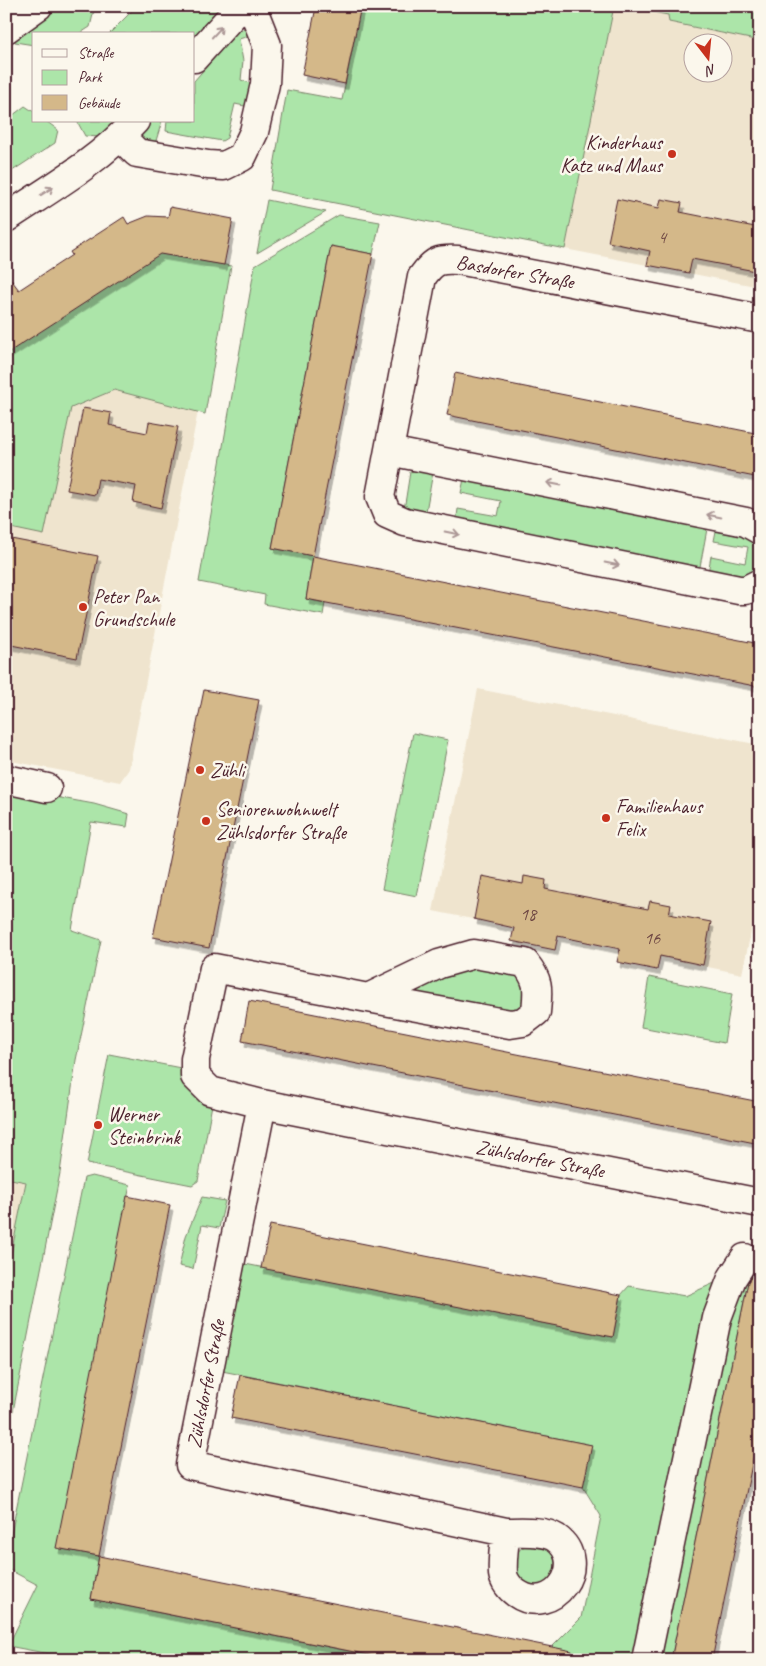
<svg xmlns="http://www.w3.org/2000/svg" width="766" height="1666" font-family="Caveat,sans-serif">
<defs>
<filter id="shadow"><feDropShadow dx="3" dy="5.5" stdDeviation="0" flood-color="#0004"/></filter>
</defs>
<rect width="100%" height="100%" fill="#fbf7ec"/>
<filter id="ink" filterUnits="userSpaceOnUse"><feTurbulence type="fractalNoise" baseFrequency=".02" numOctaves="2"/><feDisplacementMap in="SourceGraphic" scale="10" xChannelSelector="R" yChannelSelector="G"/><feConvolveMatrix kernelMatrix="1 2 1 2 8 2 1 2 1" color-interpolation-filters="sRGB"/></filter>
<g filter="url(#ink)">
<!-- built -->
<path fill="#efe4ce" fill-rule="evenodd" d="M614,6L668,15L669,22L760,41V287L565,249ZM694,42H724V72H694Z
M114,390L198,411L129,769L120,782L6,760V527L44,534L71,408Z
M478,689L760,745V890L742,974L433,911Z
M6,1178L26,1182L6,1278Z"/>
<!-- green -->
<path fill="#ace5a9" stroke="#7b826a" d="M62,6H95L90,27L79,34H34V45L15,42L9,32L41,11L51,13Z
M137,6H224L194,41V34H109Z
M372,6H614L565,249L270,190L287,90L342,100L358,21L357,12L362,8L365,11Z
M621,6H760V41L669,22L668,15Z
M248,23L255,34L239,39L243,61L241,80L259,86L254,108L235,104L227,138L222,141L166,131L167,121H194V81L240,28L242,30Z
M25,106L34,112V121H46L58,130L55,143L6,175C6,156 13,138 8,119Z
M77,121H116L100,137L85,136Z
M149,121H162L155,144L141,141L140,136Z
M267,200L326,212L257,253Z
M339,215L380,222L373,254L331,246L272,548L313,556L306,599L325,603L323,615L264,604L265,595L199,582L255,265Z
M156,251L162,254L231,266L205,414L114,390L71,408L44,535L6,527V351Z
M417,470L433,472L425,517L404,510L410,472Z
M464,479L707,529L699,572L456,524L458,509L498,516L501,501L461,493Z
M716,531L746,537L755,543C761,555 759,577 741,578C730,578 718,575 708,573L711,556L745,563L748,547L714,541Z
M413,733L448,740L417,896L382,889Z
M6,788L94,804L129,814L127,827L91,822L72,930L101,940L76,1060L60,1173L6,1447V1278L26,1182L6,1178Z
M457,965L521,974C526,995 529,1004 507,1015L405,999L401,988Z
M649,977L732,994L724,1043L641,1027Z
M109,1054L186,1069L213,1099L198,1181L192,1185L87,1164Z
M92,1176L130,1185L57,1548L99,1556L91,1599L394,1660H49L50,1654L8,1646L38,1585L6,1568V1559L84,1178Z
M202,1197L225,1201L219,1228L202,1225L193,1269L179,1266L186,1236Z
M760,1263V1289L747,1287L671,1660H549L552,1647L581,1618L601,1516L583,1487L591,1445L222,1371L245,1264L613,1337L621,1295L629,1286L685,1296Z
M513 1565a21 21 0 1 1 42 0a21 21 0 1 1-42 0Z"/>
<!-- building -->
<path fill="#d4b889" stroke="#4a1f2b" filter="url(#shadow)" d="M322,6H361L345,84L302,75L315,12H319Z
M617,199L659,208L661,199L682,203L680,212L760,228V272L692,259L689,273L647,265L650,251L608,242Z
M170,207L233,219L224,265L160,254L6,354V273L19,290L72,255L70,252L124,217L128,224L148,216L168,217Z
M331,246L373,254L313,556L272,548Z
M455,373L760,434V478L447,415Z
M83,408L111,413L109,425L147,433L149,422L178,427L161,508L133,502L136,486L98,479L95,495L67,490Z
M6,538L98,556L77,658L6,644Z
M313,556L760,644V687L306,599Z
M204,690L259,700L209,948L153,937Z
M482,876L523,884L524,876L546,880L545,889L648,909L650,901L671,905L669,914L711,922L703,965L660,956L657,970L617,962L620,949L558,936L555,950L511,941L514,928L474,919Z
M249,1001L760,1102V1144L242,1041Z
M127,1196L170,1205L99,1556L56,1548Z
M270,1225L621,1295L613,1337L261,1268Z
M757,1269H760V1425L712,1660H671L748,1282Z
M240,1375L592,1445L583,1487L231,1418Z
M99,1556L572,1651L571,1660H394L91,1599Z"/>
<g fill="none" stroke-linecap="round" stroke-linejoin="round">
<!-- minor casing -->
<g stroke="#4a1f2b" stroke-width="31">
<path id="minor" d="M6,29L38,6
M194,58L241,6
M121,137L137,153L208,165L224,166L242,157L254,132L265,84L267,45L256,17L243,6
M6,218C51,188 99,161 135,121
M760,319L458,260C439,259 434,260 422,277L380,497L387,514L405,522L739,590H746L760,583
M389,451L746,522L760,530
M6,779L47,788
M474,954L525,963C540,982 538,989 536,1012L523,1022L510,1024L368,998L439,964Z
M368,998L214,968L195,1059V1076L210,1091L262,1104L760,1203
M262,1104L190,1465L506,1532C520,1532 544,1530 556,1538C591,1563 553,1619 516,1593C510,1589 504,1581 503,1574C502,1560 504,1545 506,1532
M646,1660L717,1318L732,1278L745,1258"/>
</g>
<!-- minor -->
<use href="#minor" stroke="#fbf7ec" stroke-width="28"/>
</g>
<!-- one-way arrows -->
<defs><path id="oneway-shaft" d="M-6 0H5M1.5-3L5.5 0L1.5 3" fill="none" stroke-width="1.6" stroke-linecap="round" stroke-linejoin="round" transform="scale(1.25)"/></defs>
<g stroke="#ab9695">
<use href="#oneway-shaft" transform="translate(217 32) rotate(-47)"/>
<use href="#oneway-shaft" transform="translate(47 191) rotate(-33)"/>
<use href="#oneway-shaft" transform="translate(554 484) rotate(-169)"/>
<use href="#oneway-shaft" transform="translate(714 516) rotate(-169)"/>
<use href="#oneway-shaft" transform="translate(452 533) rotate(11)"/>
<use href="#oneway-shaft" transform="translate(612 564) rotate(11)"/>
</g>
</g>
<!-- markers -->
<g fill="#c8321e" stroke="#fbf7ec" stroke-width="2">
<circle cx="672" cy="154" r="5"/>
<circle cx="83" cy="607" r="5"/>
<circle cx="200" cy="770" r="5"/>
<circle cx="606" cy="818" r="5"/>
<circle cx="206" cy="821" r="5"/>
<circle cx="98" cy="1125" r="5"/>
</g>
<g text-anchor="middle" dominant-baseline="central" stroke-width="5" stroke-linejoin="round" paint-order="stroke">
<!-- number labels -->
<g font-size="18" fill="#6c4542">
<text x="662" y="237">4</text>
<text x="528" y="914">18</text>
<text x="652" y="938">16</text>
</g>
<!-- poi labels -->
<g font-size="20" fill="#4a1f2b" stroke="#fbf7ec" text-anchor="start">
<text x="662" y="142" text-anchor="end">Kinderhaus<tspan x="662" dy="23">Katz und Maus</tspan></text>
<text x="93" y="596">Peter Pan<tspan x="93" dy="23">Grundschule</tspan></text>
<text x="210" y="770">Zühli</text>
<text x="616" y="806">Familienhaus<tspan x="616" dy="23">Felix</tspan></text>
<text x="216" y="809">Seniorenwohnwelt<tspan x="216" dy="23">Zühlsdorfer Straße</tspan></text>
<text x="108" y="1114">Werner<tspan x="108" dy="23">Steinbrink</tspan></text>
</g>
<!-- street labels -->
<g font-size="20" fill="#4a1f2b" stroke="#fbf7ec">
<text transform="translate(515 272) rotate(10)">Basdorfer Straße</text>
<text transform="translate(540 1159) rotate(11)">Zühlsdorfer Straße</text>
<text transform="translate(206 1384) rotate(-79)">Zühlsdorfer Straße</text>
</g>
</g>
<!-- margin -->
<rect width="766" height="1666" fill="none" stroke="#fbf7ec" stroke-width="25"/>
<rect x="12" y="12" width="741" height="1641" fill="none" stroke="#4a1f2b" stroke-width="2" filter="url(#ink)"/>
<!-- legend -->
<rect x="32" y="32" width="162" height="90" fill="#fbf7ec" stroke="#b4a19f"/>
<rect x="42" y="49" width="25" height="8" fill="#fbf7ec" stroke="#b4a19f"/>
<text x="78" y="58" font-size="15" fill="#4a1f2b">Straße</text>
<rect x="42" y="70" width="25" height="15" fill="#ace5a9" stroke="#b4a19f"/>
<text x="78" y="82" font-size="15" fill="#4a1f2b">Park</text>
<rect x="42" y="95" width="25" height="15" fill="#d4b889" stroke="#b4a19f"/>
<text x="78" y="108" font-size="15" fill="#4a1f2b">Gebäude</text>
<!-- north arrow -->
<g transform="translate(708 58) rotate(164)"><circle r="24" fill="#fbf7ec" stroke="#b4a19f"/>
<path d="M0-4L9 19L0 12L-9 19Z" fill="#c8321e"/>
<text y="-8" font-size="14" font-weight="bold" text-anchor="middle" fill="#4a1f2b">N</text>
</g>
</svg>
